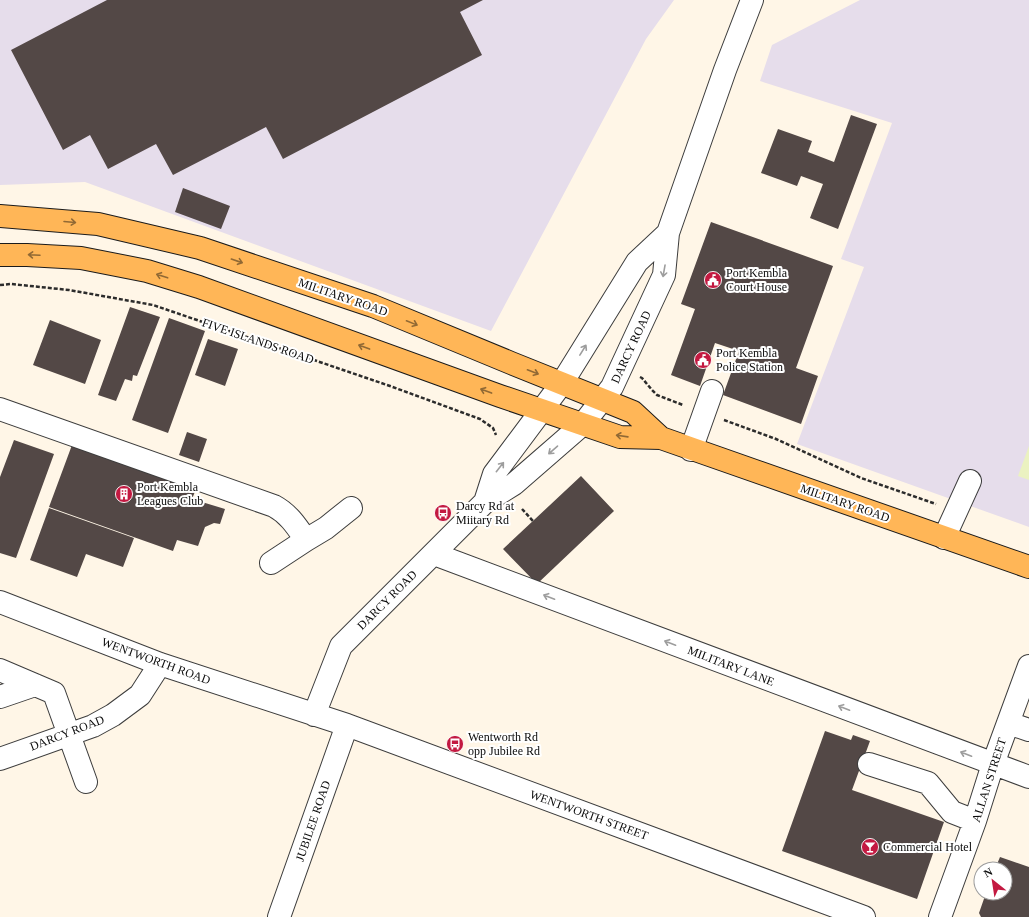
<svg xmlns="http://www.w3.org/2000/svg" width="1029" height="917" font-family="'Times New Roman',serif">
<rect width="100%" height="100%" fill="#fff6e7"/>
<!-- industrial -->
<path fill="#e6ddeb" d="M0,0H674L646,39L491,331L85,182L0,185Z
M860,0H1029V527L797,444L864,267L841,259L892,123L760,81L772,45Z"/>
<!-- pitch -->
<path fill="#ebf2c1" d="M1029,446V480L1018,476Z"/>
<!-- building -->
<path fill="#534846" d="M107,0H483L460,12L482,55L283,159L266,127L173,175L156,144L108,169L90,135L63,150L11,50Z
M851,115L877,124L838,229L810,218L823,184L801,176L797,186L761,173L778,129L812,141L808,152L834,162Z
M183,188L230,206L221,229L175,212Z
M711,222L833,266L796,368L818,376L801,424L723,395L739,351L715,343L700,386L671,375L695,309L681,304Z
M130,307L160,317L137,376L133,375L132,381L125,379L116,401L98,395Z
M169,318L205,331L168,433L132,420Z
M50,320L101,340L85,384L33,365Z
M208,339L238,349L225,386L195,375Z
M187,432L207,439L199,462L179,455Z
M14,440L54,454L16,558L0,553V477Z
M72,445L196,489L192,499L225,509L220,524L214,523L205,527L198,546L177,540L173,551L49,507Z
M581,476L614,511L537,584L503,549Z
M49,508L134,538L123,567L86,554L77,577L30,560Z
M825,731L851,740L853,735L870,741L852,790L944,822L917,899L782,851Z
M1000,857L1029,867V917H981L979,913L986,893H1005V869H995Z"/>
<g fill="none" stroke-linecap="round" stroke-linejoin="round">
<!-- minor casing -->
<g stroke="#3d3d3d" stroke-width="24">
<path id="minor" d="M0,409L274,506C289,514 297,527 306,540L271,563
M691,450L712,391
M485,502L494,474L562,383L637,262L668,233
M944,538L970,481
M306,540L326,528L351,508
M434,554L1029,777
M0,602L160,664L347,725L864,917
M0,670L54,693L86,782
M0,697L35,685
M314,715L341,646L485,502L514,484L583,424L612,387L664,275L668,233L725,70L752,0
M1008,723L1029,730
M0,759L93,726L113,715L140,695L160,664
M869,764L928,783L952,812L975,821
M279,917L347,725
M940,917L975,821L993,764L1029,666"/>
</g>
<!-- major casing -->
<g stroke="#1b1b1b" stroke-width="24">
<path id="major" d="M0,216L98,224L200,248L373,306L511,363L633,412L661,438
M0,255H27L81,258L147,271L199,287L500,396L620,437L661,438L1029,567"/>
</g>
<!-- path -->
<path stroke="#2c2c2c" stroke-width="2.5" stroke-dasharray="4 2" stroke-linecap="butt" d="M0,285L11,284L69,290L153,305L390,386L480,419L493,428L496,435
M640,377L642,378L652,390L657,395L683,405
M724,420L776,439L861,478L936,504
M522,509L533,521"/>
<!-- minor -->
<use href="#minor" stroke="#fff" stroke-width="22"/>
<!-- major -->
<use href="#major" stroke="#ffb657" stroke-width="22"/>
</g>
<!-- one-way arrows -->
<defs><path id="oneway-shaft" d="M-6 0H5M1.5-3L5.5 0L1.5 3" fill="none" stroke-width="1.6" stroke-linecap="round" stroke-linejoin="round"/></defs>
<g stroke="#916934">
<use href="#oneway-shaft" transform="translate(70 222) rotate(5)"/>
<use href="#oneway-shaft" transform="translate(34 255) rotate(-177)"/>
<use href="#oneway-shaft" transform="translate(237 261) rotate(19)"/>
<use href="#oneway-shaft" transform="translate(162 276) rotate(-162)"/>
<use href="#oneway-shaft" transform="translate(412 323) rotate(22)"/>
<use href="#oneway-shaft" transform="translate(364 347) rotate(-160)"/>
<use href="#oneway-shaft" transform="translate(533 372) rotate(21)"/>
<use href="#oneway-shaft" transform="translate(486 391) rotate(-160)"/>
<use href="#oneway-shaft" transform="translate(622 436) rotate(-172)"/>
</g>
<g stroke="#9d9d9d">
<use href="#oneway-shaft" transform="translate(664 271) rotate(100)"/>
<use href="#oneway-shaft" transform="translate(583 350) rotate(-58)"/>
<use href="#oneway-shaft" transform="translate(553 450) rotate(139)"/>
<use href="#oneway-shaft" transform="translate(500 467) rotate(-52)"/>
<use href="#oneway-shaft" transform="translate(549 597) rotate(-159)"/>
<use href="#oneway-shaft" transform="translate(670 643) rotate(-159)"/>
<use href="#oneway-shaft" transform="translate(844 708) rotate(-159)"/>
<use href="#oneway-shaft" transform="translate(966 754) rotate(-159)"/>
</g>
<!-- icons -->
<defs>
<g id="civic-disc" transform="scale(0.9)"><circle r="9.5" fill="#c31941" stroke="#fff"/><path d="M-.6-6.5H3V-4.5H.6V-3L4-1V1h2V6H-6V1h2V-1L-.6-3ZM-1.2 2.5V6h2.4V2.5Z" fill="#fff"/></g>
<g id="building-disc" transform="scale(0.9)"><circle r="9.5" fill="#c31941" stroke="#fff"/><path d="M-4-6H4V6H1V3H-1V6H-4ZM-2.5-4.3h1.7v1.8h-1.7ZM.8-4.3h1.7v1.8H.8ZM-2.5-1h1.7V.8h-1.7ZM.8-1h1.7V.8H.8Z" fill="#fff"/></g>
<g id="bus-disc" transform="scale(0.9)"><circle r="9.5" fill="#c31941" stroke="#fff"/><path d="M-5-6H5V4H4V6H2V4H-2V6H-4V4H-5ZM-3.5-4V0h7V-4ZM-3.5 1.2v1.5H-2V1.2ZM2 1.2v1.5H3.5V1.2Z" fill="#fff"/></g>
<g id="bar-disc" transform="scale(0.9)"><circle r="9.5" fill="#c31941" stroke="#fff"/><path d="M-6-5H6L.8 .8V4.5H3.5V6h-7V4.5H-.8V.8Z" fill="#fff"/></g>
</defs>
<g fill-rule="evenodd">
<use href="#civic-disc" x="713" y="280"/>
<use href="#civic-disc" x="703" y="360"/>
<use href="#building-disc" x="124" y="494"/>
<use href="#bus-disc" x="443" y="513"/>
<use href="#bus-disc" x="455" y="744"/>
<use href="#bar-disc" x="870" y="847"/>
</g>
<g text-anchor="middle" dominant-baseline="central" stroke-width="4" stroke-linejoin="round" paint-order="stroke">
<!-- poi labels -->
<g font-size="12" fill="#0a0a0a" stroke="#fff" text-anchor="start">
<text x="726" y="273">Port Kembla<tspan x="726" dy="14">Court House</tspan></text>
<text x="716" y="353">Port Kembla<tspan x="716" dy="14">Police Station</tspan></text>
<text x="137" y="487">Port Kembla<tspan x="137" dy="14">Leagues Club</tspan></text>
<text x="456" y="506">Darcy Rd at<tspan x="456" dy="14">Miitary Rd</tspan></text>
<text x="468" y="737">Wentworth Rd<tspan x="468" dy="14">opp Jubilee Rd</tspan></text>
<text x="883" y="847">Commercial Hotel</text>
</g>
<!-- street labels -->
<g font-size="12" fill="#0a0a0a" stroke="#fff">
<text transform="translate(343 297) rotate(19)">MILITARY ROAD</text>
<text transform="translate(258 341) rotate(19)">FIVE ISLANDS ROAD</text>
<text transform="translate(631 347) rotate(-65)">DARCY ROAD</text>
<text transform="translate(845 503) rotate(19)">MILITARY ROAD</text>
<text transform="translate(387 600) rotate(-45)">DARCY ROAD</text>
<text transform="translate(156 661) rotate(20)">WENTWORTH ROAD</text>
<text transform="translate(731 666) rotate(21)">MILITARY LANE</text>
<text transform="translate(67 733) rotate(-21)">DARCY ROAD</text>
<text transform="translate(989 780) rotate(-72)">ALLAN STREET</text>
<text transform="translate(589 815) rotate(20)">WENTWORTH STREET</text>
<text transform="translate(313 821) rotate(-71)">JUBILEE ROAD</text>
</g>
</g>
<!-- north arrow -->
<g transform="translate(993 881) rotate(330)"><circle r="19" fill="#ffffff" stroke="#9d9d9d"/>
<path d="M0-3L7 15L0 10L-7 15Z" fill="#c31941"/>
<text y="-6" font-size="11" font-weight="bold" text-anchor="middle" fill="#0a0a0a">N</text>
</g>
</svg>
